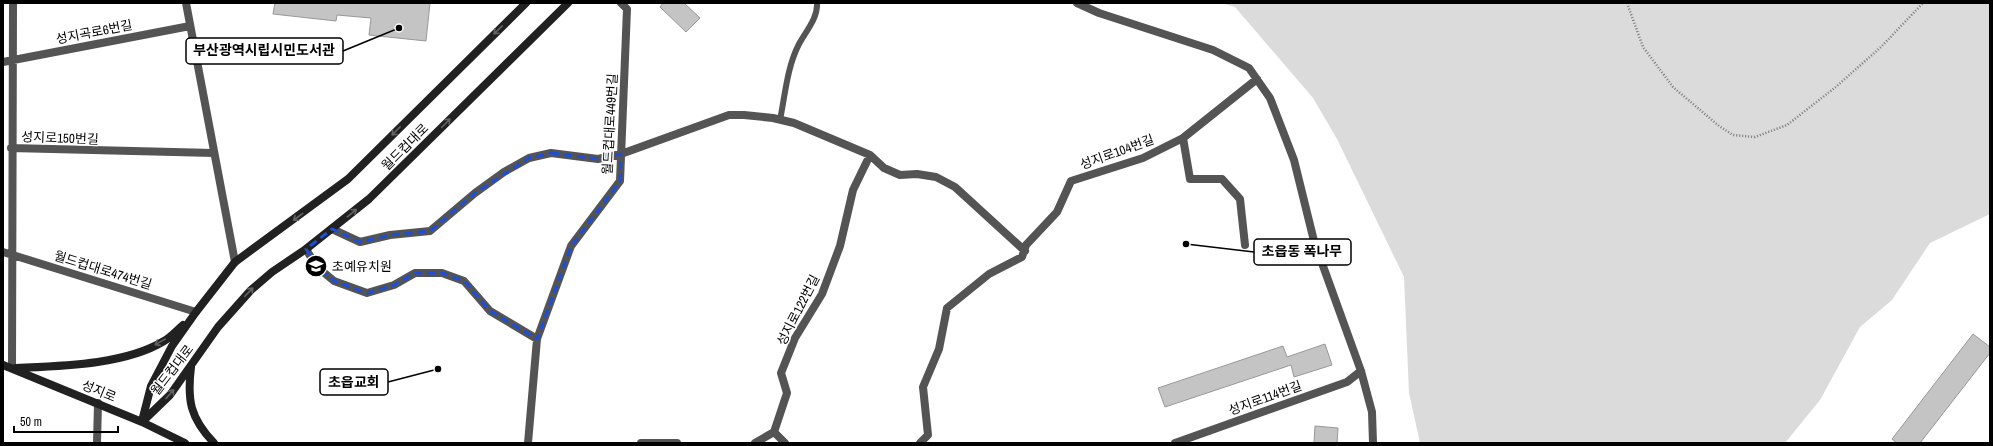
<svg xmlns="http://www.w3.org/2000/svg" width="1993" height="446" font-family="'Archivo Narrow','Noto Sans KR',sans-serif">
<rect width="100%" height="100%" fill="#fff"/>
<!-- green -->
<path fill="#dbdbdb" d="M1222,3H1990V214L1930,243L1892,300L1860,327L1820,400L1785,443H1420L1409,393L1404,277L1337,139L1313,98L1235,7Z"/>
<!-- building -->
<path fill="#c4c4c4" stroke="#989898" d="M275,3H430L426,41L369,35L371,18L337,15L336,21L273,14Z
M663,3H684L700,18L686,32L660,7Z
M1973,334L1990,347V353L1920,443H1897L1892,439Z
M1325,344L1332,365L1294,377L1291,365L1165,407L1158,388L1283,346L1287,357Z
M1315,426L1338,428L1337,443H1314Z"/>
<g fill="none" stroke-linecap="round" stroke-linejoin="round">
<!-- path -->
<path stroke="#767676" stroke-width="2.5" stroke-dasharray="1 2" stroke-linecap="butt" d="M1627,3L1643,47L1673,87L1719,126L1733,135L1755,137L1787,125L1837,86L1882,46L1923,3"/>
<!-- service -->
<path stroke="#545454" stroke-width="6" d="M780,120C785,96 787,67 799,44C806,31 818,18 817,3"/>
<!-- minor -->
<path stroke="#545454" stroke-width="8" d="M186,3L235,262
M1077,3L1099,13L1213,50L1249,68L1270,98L1294,160L1314,241L1361,371L1372,412L1373,443
M3,62L190,26
M1183,138L1190,179H1222L1240,199L1245,245
M11,148L214,153
M332,229L360,242L390,235L430,231L475,193L504,172L529,158L551,153L598,159L621,154L729,115H744L773,118L794,123L870,155L884,168L900,175L917,174L936,177L955,187L1025,251
M306,249L316,266L334,281L367,293L394,285L415,273H442L464,281L490,311L537,339
M3,252L196,312
M12,368L13,3
M774,432L785,443
M97,443L98,403
M528,443L537,339L571,246L620,181L627,9L621,3
M641,443H677
M755,443L774,432L787,393L781,373L795,338L822,294L840,246L853,190L870,155
M920,443L928,435L923,387L939,349L947,308L989,274L1022,257L1026,245L1057,212L1071,181L1143,158L1183,138L1257,79
M1175,443L1347,382L1361,371"/>
<!-- secondary -->
<path stroke="#212121" stroke-width="8" d="M3,365L142,422L185,443
M191,367C187,400 190,418 214,443
M16,368C60,366 125,365 164,341C171,337 177,330 183,325
M142,421L151,386L172,346L196,312L235,262L348,179L526,3
M142,422L170,395L218,327L251,290L272,272L306,249L369,199L568,3"/>
</g>
<!-- one-way arrows -->
<defs><path id="oneway-shaft" d="M-6 0H5M1.5-3L5.5 0L1.5 3" fill="none" stroke-width="1.6" stroke-linecap="round" stroke-linejoin="round"/></defs>
<g stroke="#646464">
<use href="#oneway-shaft" transform="translate(498 30) rotate(136)"/>
<use href="#oneway-shaft" transform="translate(446 123) rotate(-45)"/>
<use href="#oneway-shaft" transform="translate(396 131) rotate(135)"/>
<use href="#oneway-shaft" transform="translate(352 213) rotate(-39)"/>
<use href="#oneway-shaft" transform="translate(298 217) rotate(143)"/>
<use href="#oneway-shaft" transform="translate(249 292) rotate(-46)"/>
<use href="#oneway-shaft" transform="translate(160 342) rotate(151)"/>
<use href="#oneway-shaft" transform="translate(170 394) rotate(-49)"/>
</g>
<!-- marked area -->
<path fill="none" stroke="#1d4ed8" stroke-width="3" stroke-dasharray="8 5" stroke-linejoin="round" d="M551,153L598,159L621,154L620,181L571,246L537,339L490,311L464,281L442,273H415L394,285L367,293L334,281L316,266L306,249L332,229L360,242L390,235L430,231L475,193L529,158Z"/>
<!-- icons -->
<defs>
<g id="school-disc" transform="scale(1.15)"><circle r="9.5" fill="#000" stroke="#fff"/><path d="M0-5L7-2L0 1L-7-2ZM-4 1L0 2.5L4 1V4Q0 6-4 4Z" fill="#fff"/></g>
</defs>
<g fill-rule="evenodd">
<use href="#school-disc" x="316" y="266"/>
</g>
<g text-anchor="middle" dominant-baseline="central" stroke-width="3" stroke-linejoin="round" paint-order="stroke">
<!-- street labels -->
<g font-size="13" fill="#000" stroke="#fff">
<text transform="translate(94 32) rotate(-11)">성지곡로6번길</text>
<text transform="translate(610 124) rotate(-87)">월드컵대로449번길</text>
<text transform="translate(60 138) rotate(2)">성지로150번길</text>
<text transform="translate(405 147) rotate(-45)">월드컵대로</text>
<text transform="translate(1117 152) rotate(-20)">성지로104번길</text>
<text transform="translate(103 270) rotate(17)">월드컵대로474번길</text>
<text transform="translate(798 310) rotate(-63)">성지로122번길</text>
<text transform="translate(172 370) rotate(-52)">월드컵대로</text>
<text transform="translate(99 391) rotate(22)">성지로</text>
<text transform="translate(1265 398) rotate(-20)">성지로114번길</text>
</g>
<!-- poi labels -->
<g font-size="13" fill="#000" stroke="#fff" text-anchor="start">
<text x="332" y="266">초예유치원</text>
</g>
</g>
<!-- callouts -->
<path fill="none" stroke="#000" stroke-width="1.5" d="M399 28L343 51M1186 244L1254 252M438 369L388 382"/>
<g fill="#000" stroke="#fff" stroke-width="1.5">
<circle cx="399" cy="28" r="4"/>
<circle cx="1186" cy="244" r="4"/>
<circle cx="438" cy="369" r="4"/>
</g>
<g fill="#fff" stroke="#000" stroke-width="1.5">
<rect x="186" y="38" width="157" height="26" rx="4"/>
<rect x="1254" y="239" width="97" height="26" rx="4"/>
<rect x="320" y="369" width="68" height="26" rx="4"/>
</g>
<g font-size="14" text-anchor="middle" font-weight="bold" fill="#000">
<text x="264" y="55">부산광역시립시민도서관</text>
<text x="1302" y="256">초읍동 폭나무</text>
<text x="354" y="387">초읍교회</text>
</g>
<!-- border -->
<rect width="1993" height="446" fill="none" stroke="#000000" stroke-width="8"/>
<!-- scale -->
<path d="M14 426v6h104v-6" fill="none" stroke="#000000" stroke-width="2"/>
<text x="20" y="426" font-size="12" fill="#000000" stroke="#ffffff" stroke-width="3" paint-order="stroke">50 m</text>
</svg>
